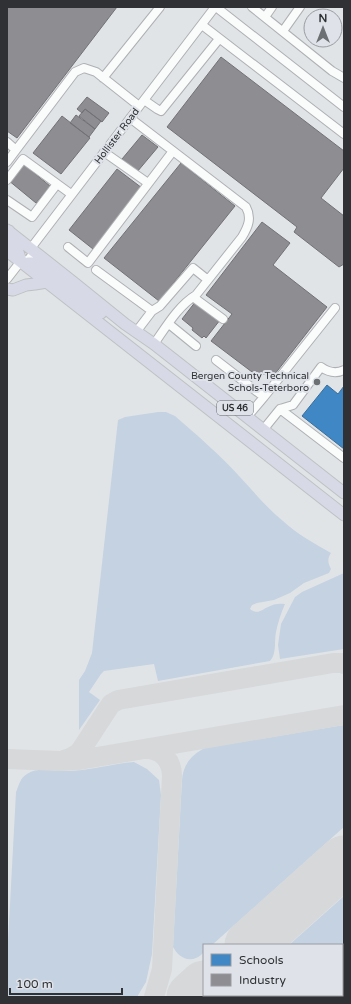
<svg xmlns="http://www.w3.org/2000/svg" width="351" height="1004" font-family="'Varela Round',sans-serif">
<rect width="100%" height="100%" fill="#e1e4e7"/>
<!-- green -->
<path fill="#c5d2e2" d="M158,412H166L175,416C197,435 220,455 240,477C254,492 267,508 283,521C297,534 315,544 331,553C327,559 328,563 331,569L329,573L304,583L290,593L274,600L257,603L252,605L250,609C258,615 261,610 268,607C273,604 279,603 285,604C281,613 278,622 276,632C274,641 277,654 270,661L158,681L154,664L104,671L101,674L89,692L100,700L79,730V680L85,671L92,653L118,420L125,417Z
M344,573V649L280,659L278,645L281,624L295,597L302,592Z
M344,725V827L212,945H204V952C202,954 199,957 196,958C186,962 177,955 173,947L182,780C183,765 191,755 205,748Z
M134,762L147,769L159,780L161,795L152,954L146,982L137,997H7V960L16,792C19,785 20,778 27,774C39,767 48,771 60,771C68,771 75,771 82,770C100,768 117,763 134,762Z
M344,896V997H231L233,995H342V945H289Z"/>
<!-- schools -->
<path fill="#3f88c5" stroke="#3a6e9a" d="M327,385L338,394L344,386V449L302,416Z"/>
<!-- industry -->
<path fill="#8d8d92" stroke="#717176" d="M7,7H117L17,138L7,131Z
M221,57L344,151V168L321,198L344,216V264L339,267L294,232L297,227L167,127Z
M87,97L109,113L102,122L85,109L82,113L77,109Z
M85,109L101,121L95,129L79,116Z
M76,115L95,129L89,137L70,123Z
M62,116L90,138L61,174L33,153Z
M142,135L158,147L137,172L122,159Z
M22,163L50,186L36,203L8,180Z
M181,163L235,206L159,301L104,258Z
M117,169L142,188L93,249L69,230Z
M262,222L290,243L273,265L327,307L271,379L264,374L260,378L211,341L232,314L206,295Z
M196,301L220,320L206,338L204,336L202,338L192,330L193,328L182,319Z"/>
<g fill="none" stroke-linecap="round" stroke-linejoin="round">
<!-- taxiway -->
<path stroke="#d6d8da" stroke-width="20" d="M146,749C162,749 172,761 172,776L162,969L154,997
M7,759L60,761L79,760L344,715
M64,760L70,758L79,753L107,710L111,704L118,700L333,663H342L344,664"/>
<!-- runway -->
<path stroke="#d6d8da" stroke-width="51" d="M250,945L344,861
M192,997L204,986"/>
<!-- minor casing -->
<g stroke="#aeb0b3" stroke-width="10">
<path id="minor" d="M216,7L344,107
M252,7L332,71L344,78
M265,17L272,7
M202,25L344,134
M283,31L300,7
M103,78L160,7
M144,100L157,109L161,111L219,39
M7,142L16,150L7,162
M16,150L75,72L84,68L96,72L139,106
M104,152L148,183
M7,180L23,159L71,194
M7,200L32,217L57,184
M68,247L88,263L173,151L130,118
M96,270L152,311
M7,279L21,261L28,260L33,254L31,248L215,7
M193,297L223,319
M169,324L196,346
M136,332L152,311L160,306L193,268L208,280
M154,344C166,327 178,306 196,295L242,237C248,227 252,218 246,207L173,151
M216,360L264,397L247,417
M264,397L335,308
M280,409L344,458
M263,430L280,409L293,405L321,367C328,372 336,374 344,370"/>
</g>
<!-- highway casing -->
<g stroke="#bfc1c2" stroke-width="13">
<path id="highway" d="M7,230L73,282L125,324L154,344L344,493
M9,231L11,243L15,246L18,252L21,261
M7,251L344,515
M28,263H32L43,268L101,313
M7,289L13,290L26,285L35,284L47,282"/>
</g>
<!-- minor -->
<use href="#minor" stroke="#fafbfb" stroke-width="8"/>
<!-- highway -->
<use href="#highway" stroke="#d7dae6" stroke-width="11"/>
</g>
<!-- markers -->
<circle fill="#6d7073" stroke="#dfe3e9" stroke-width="1.5" cx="317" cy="382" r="4"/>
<g text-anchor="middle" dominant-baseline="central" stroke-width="4" stroke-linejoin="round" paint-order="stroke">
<!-- shield labels -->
<rect fill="#dfe3e9" stroke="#64666a" stroke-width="1" x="217" y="401" width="36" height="14" rx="3"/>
<g font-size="9" font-weight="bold" fill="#2f3134">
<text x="235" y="408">US 46</text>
</g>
<!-- street labels -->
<g font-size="10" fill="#2f3134" stroke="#dfe3e9">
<text transform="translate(117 136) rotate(-53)">Hollister Road</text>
</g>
<!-- poi labels -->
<g font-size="10" fill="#2f3134" stroke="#dfe3e9" text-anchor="end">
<text x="309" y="376">Bergen County Technical<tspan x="309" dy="12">Schols-Teterboro</tspan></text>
</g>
</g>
<!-- border -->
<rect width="351" height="1004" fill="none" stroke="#2f3134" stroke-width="16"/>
<!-- legend -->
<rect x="203" y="944" width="140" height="52" fill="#dfe3e9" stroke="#999ca1"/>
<rect x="211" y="954" width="20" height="12" fill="#3f88c5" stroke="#999ca1"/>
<text x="239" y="964" font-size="12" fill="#2f3134">Schools</text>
<rect x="211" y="974" width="20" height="12" fill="#8d8d92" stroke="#999ca1"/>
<text x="239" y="984" font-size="12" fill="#2f3134">Industry</text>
<!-- north arrow -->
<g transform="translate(323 28)"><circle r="19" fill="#dfe3e9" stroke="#999ca1"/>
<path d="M0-3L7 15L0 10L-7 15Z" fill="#6d7073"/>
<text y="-6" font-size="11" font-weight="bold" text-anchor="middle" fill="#2f3134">N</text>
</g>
<!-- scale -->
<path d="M10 988v6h112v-6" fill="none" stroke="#2f3134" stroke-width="2"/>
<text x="16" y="988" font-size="12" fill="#2f3134" stroke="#dfe3e9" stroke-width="3" paint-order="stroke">100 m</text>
</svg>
